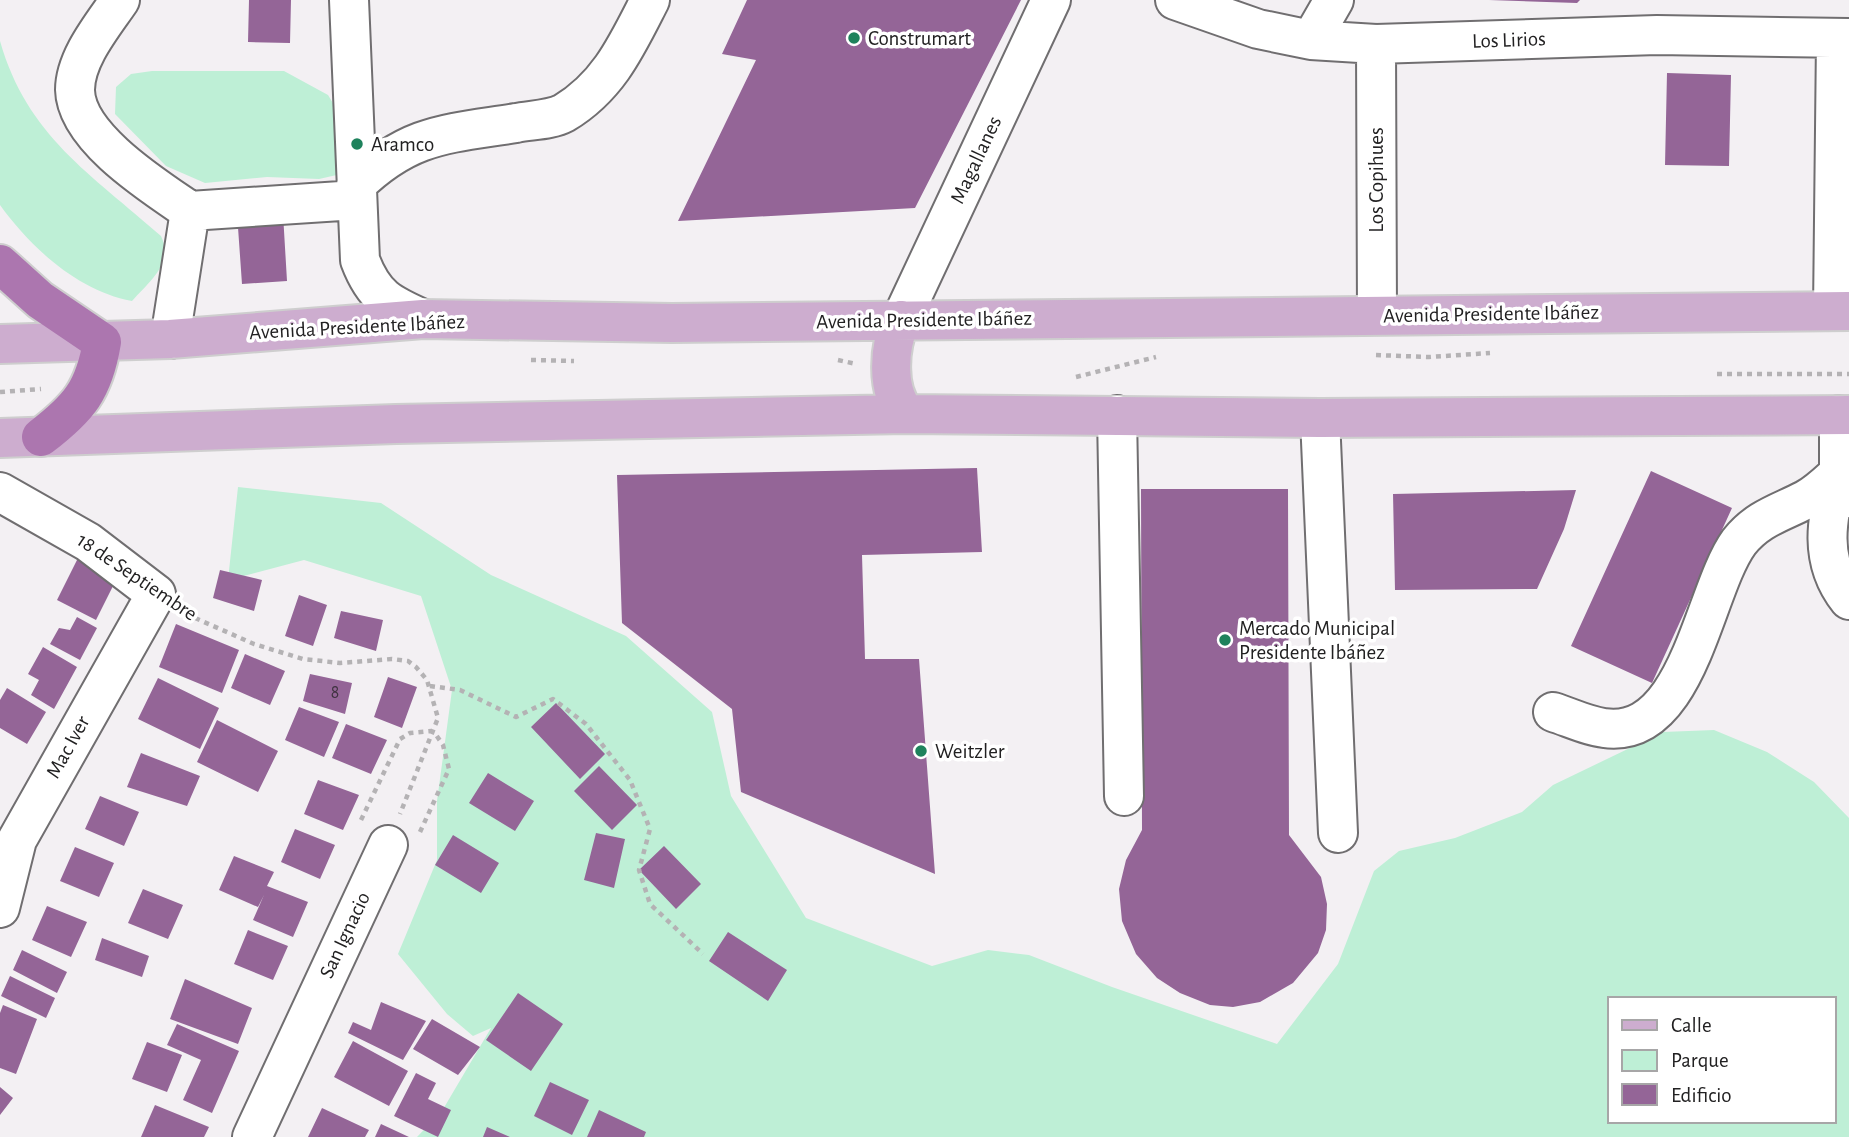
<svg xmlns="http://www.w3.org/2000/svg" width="1849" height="1137" font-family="'Alegreya Sans',sans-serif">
<rect width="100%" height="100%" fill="#f3f0f3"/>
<!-- green -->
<path fill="#beefd6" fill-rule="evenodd" d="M0,41C27,136 91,174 161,236C174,263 150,281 132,301C78,291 31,248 0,205Z
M152,71H284L328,95L351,133L350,172L319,179L267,177L205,183L166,166L115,114L116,87L131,74Z
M238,487L381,503L491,575L626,636L712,712L731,796L806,918L932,966L988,950L1029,955L1112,987L1277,1044L1338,964L1374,871L1399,851L1455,838L1522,812L1553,785L1663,732L1714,730L1767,752L1814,782L1849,818V1137H417L442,1111L491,1028L473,1036L447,1014L398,954L437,860V801L452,690L421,596L304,560L228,580ZM1609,999H1833V1121H1609Z"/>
<!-- building -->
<path fill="#946597" d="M249,0H291L290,43L248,42Z
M747,0H1021L915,208L678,221L756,60L722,54Z
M1489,0H1580L1577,3Z
M1667,73L1731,75L1729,166L1665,165Z
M282,197L287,281L242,284L236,199Z
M977,468L982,552L862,555L865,659H919L935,874L741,792L732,709L622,623L617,475Z
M1651,471L1732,508L1652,683L1571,646Z
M1141,489H1288L1289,835L1321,877L1327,904L1326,930L1318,953L1293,983L1260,1002L1233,1007L1210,1005L1180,993L1157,978L1136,954L1122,921L1119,889L1126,860L1142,830Z
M1576,490L1564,529L1537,589L1395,590L1393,494Z
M79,556L118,576L96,620L57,600Z
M220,570L262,580L254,611L213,598Z
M299,595L327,605L313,646L285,636Z
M341,611L383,620L376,651L334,638Z
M77,617L97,628L80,660L50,644L59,628L70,630Z
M176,624L239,650L222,693L159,667Z
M43,647L77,667L54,709L31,695L39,680L28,674Z
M245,654L285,671L270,705L231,688Z
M310,674L352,683L345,714L303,701Z
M388,677L417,687L402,728L374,717Z
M158,678L219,708L200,749L138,719Z
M7,688L46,712L27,744L0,728V700Z
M556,703L605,754L580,779L531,727Z
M299,707L339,722L324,757L285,740Z
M217,720L278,751L258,792L197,762Z
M346,724L387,740L371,774L332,758Z
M141,753L200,776L187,806L127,787Z
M599,766L637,805L612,830L574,791Z
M488,773L534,801L515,831L469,803Z
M318,780L359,795L343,830L304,814Z
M100,796L139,812L124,846L85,829Z
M295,829L335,845L320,879L281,862Z
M596,833L625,839L614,888L584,880Z
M453,835L499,863L481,893L435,865Z
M664,846L701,884L676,909L639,870Z
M75,847L114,863L99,897L60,881Z
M234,856L274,872L267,886L308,902L293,937L253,920L264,895L258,907L219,890Z
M143,889L183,905L168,939L128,923Z
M47,906L87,922L71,957L32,940Z
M248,930L288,946L273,980L234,964Z
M728,932L787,970L768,1001L709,961Z
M102,938L149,956L142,977L95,960Z
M22,950L67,972L57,993L13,970Z
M10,976L55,998L46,1018L1,996Z
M185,979L252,1008L238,1044L170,1019Z
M518,993L563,1024L531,1071L486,1040Z
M381,1002L426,1021L403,1060L348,1033L353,1022L371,1030Z
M3,1005L37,1019L16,1074L0,1068V1013Z
M432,1019L480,1047L458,1075L413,1049Z
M177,1024L239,1051L212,1113L183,1100L201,1060L167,1045Z
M353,1041L408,1071L389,1106L334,1077Z
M147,1042L182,1055L167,1092L132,1079Z
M416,1073L436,1083L428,1099L451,1110L438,1137L394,1116Z
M550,1082L589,1100L572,1135L534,1116Z
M0,1087L13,1098L0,1115Z
M155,1105L209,1127L204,1137H141Z
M322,1108L369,1130L365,1137H308Z
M599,1110L646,1132L644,1137H587Z
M381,1124L409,1137H375Z
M487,1127L510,1137H483Z"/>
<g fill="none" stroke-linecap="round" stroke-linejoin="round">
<!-- minor casing -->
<g stroke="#706e70" stroke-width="42">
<path id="minor" d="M120,0C103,25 75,58 75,90C76,138 155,187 190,211
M349,0L360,260C374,297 389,304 423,319
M1175,0L1258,29L1311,40L1376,44L1657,35L1849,38
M1311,40L1334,0
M1376,44L1377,315
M356,185C410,133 447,134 516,123C531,120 551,120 564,113C609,86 627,45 650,0
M1833,311L1836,39
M901,320L1051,0
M170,339L190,211L356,200
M1117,415L1124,796
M1839,415V473L1848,498
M1320,418L1338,833
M1839,473C1826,518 1818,561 1849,600
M0,492L88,542L156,594L17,840L0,908
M1553,712C1569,717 1587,726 1604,728C1689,740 1703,591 1739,542C1758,518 1780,513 1805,500C1818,493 1828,483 1839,473
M252,1137L388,845"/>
</g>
<!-- major casing -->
<g stroke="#cecece" stroke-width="42">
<path id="major" d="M901,320C889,346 885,390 906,414
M0,344L170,339L423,319L672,323L1849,311
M0,438L396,424L906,414L1320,418L1849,415"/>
</g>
<!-- highway casing -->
<g stroke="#cecece" stroke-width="42">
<path id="highway" d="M0,264L40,300L102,342C94,390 79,408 41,437"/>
</g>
<!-- path -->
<path stroke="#b4b2b4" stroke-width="4.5" stroke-dasharray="5 5" stroke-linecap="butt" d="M1376,355L1429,357L1490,353
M531,360L574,361
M838,360L856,364
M1717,374H1849
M1076,377L1156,357
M0,392L41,389
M186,614L254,644L303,659L340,663L392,659L408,661L416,667L427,680L438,718L400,814
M430,686L460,690L516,717L553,699L586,724L630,780L650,829L639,870L650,904L703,954
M361,820L400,739L410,733L432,731
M420,832L449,769L443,745L434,732"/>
<!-- minor -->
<use href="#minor" stroke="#fff" stroke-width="38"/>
<!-- major -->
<use href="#major" stroke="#cdadcf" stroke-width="38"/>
<!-- highway -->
<use href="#highway" stroke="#ac76af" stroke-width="38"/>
</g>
<!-- markers -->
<g fill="#1e825c" stroke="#fff" stroke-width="2.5">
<circle cx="854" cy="38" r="7"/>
<circle cx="357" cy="144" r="7"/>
<circle cx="1225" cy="640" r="7"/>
<circle cx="921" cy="751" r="7"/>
</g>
<g text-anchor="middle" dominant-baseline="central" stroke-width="7" stroke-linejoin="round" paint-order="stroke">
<!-- number labels -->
<g font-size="18" fill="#3e323f">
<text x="335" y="693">8</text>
</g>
<!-- poi labels -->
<g font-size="21" fill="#222122" stroke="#fff" text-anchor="start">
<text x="868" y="38">Construmart</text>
<text x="371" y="144">Aramco</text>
<text x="1239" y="628">Mercado Municipal<tspan x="1239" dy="24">Presidente Ibáñez</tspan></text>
<text x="935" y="751">Weitzler</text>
</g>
<!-- street labels -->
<g font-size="21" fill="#222122" stroke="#fff">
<text transform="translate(1509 40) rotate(-2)">Los Lirios</text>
<text transform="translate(976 160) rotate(-65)">Magallanes</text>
<text transform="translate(1376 180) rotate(-90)">Los Copihues</text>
<text transform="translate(1491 314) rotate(-1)">Avenida Presidente Ibáñez</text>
<text transform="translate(924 320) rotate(-1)">Avenida Presidente Ibáñez</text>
<text transform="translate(357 327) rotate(-3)">Avenida Presidente Ibáñez</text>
<text transform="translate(137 577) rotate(34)">18 de Septiembre</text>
<text transform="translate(68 747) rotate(-61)">Mac Iver</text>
<text transform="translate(345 935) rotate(-65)">San Ignacio</text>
</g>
</g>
<!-- legend -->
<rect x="1608" y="997" width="228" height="126" fill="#ffffff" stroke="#a7a6a7" stroke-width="2"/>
<rect x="1622" y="1020" width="35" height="10" fill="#cdadcf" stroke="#a7a6a7" stroke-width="2"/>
<text x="1671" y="1032" font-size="21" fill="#222122">Calle</text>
<rect x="1622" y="1050" width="35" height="21" fill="#beefd6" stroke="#a7a6a7" stroke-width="2"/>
<text x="1671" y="1067" font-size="21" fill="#222122">Parque</text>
<rect x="1622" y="1084" width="35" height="21" fill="#946597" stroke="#a7a6a7" stroke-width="2"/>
<text x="1671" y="1102" font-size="21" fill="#222122">Edificio</text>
</svg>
